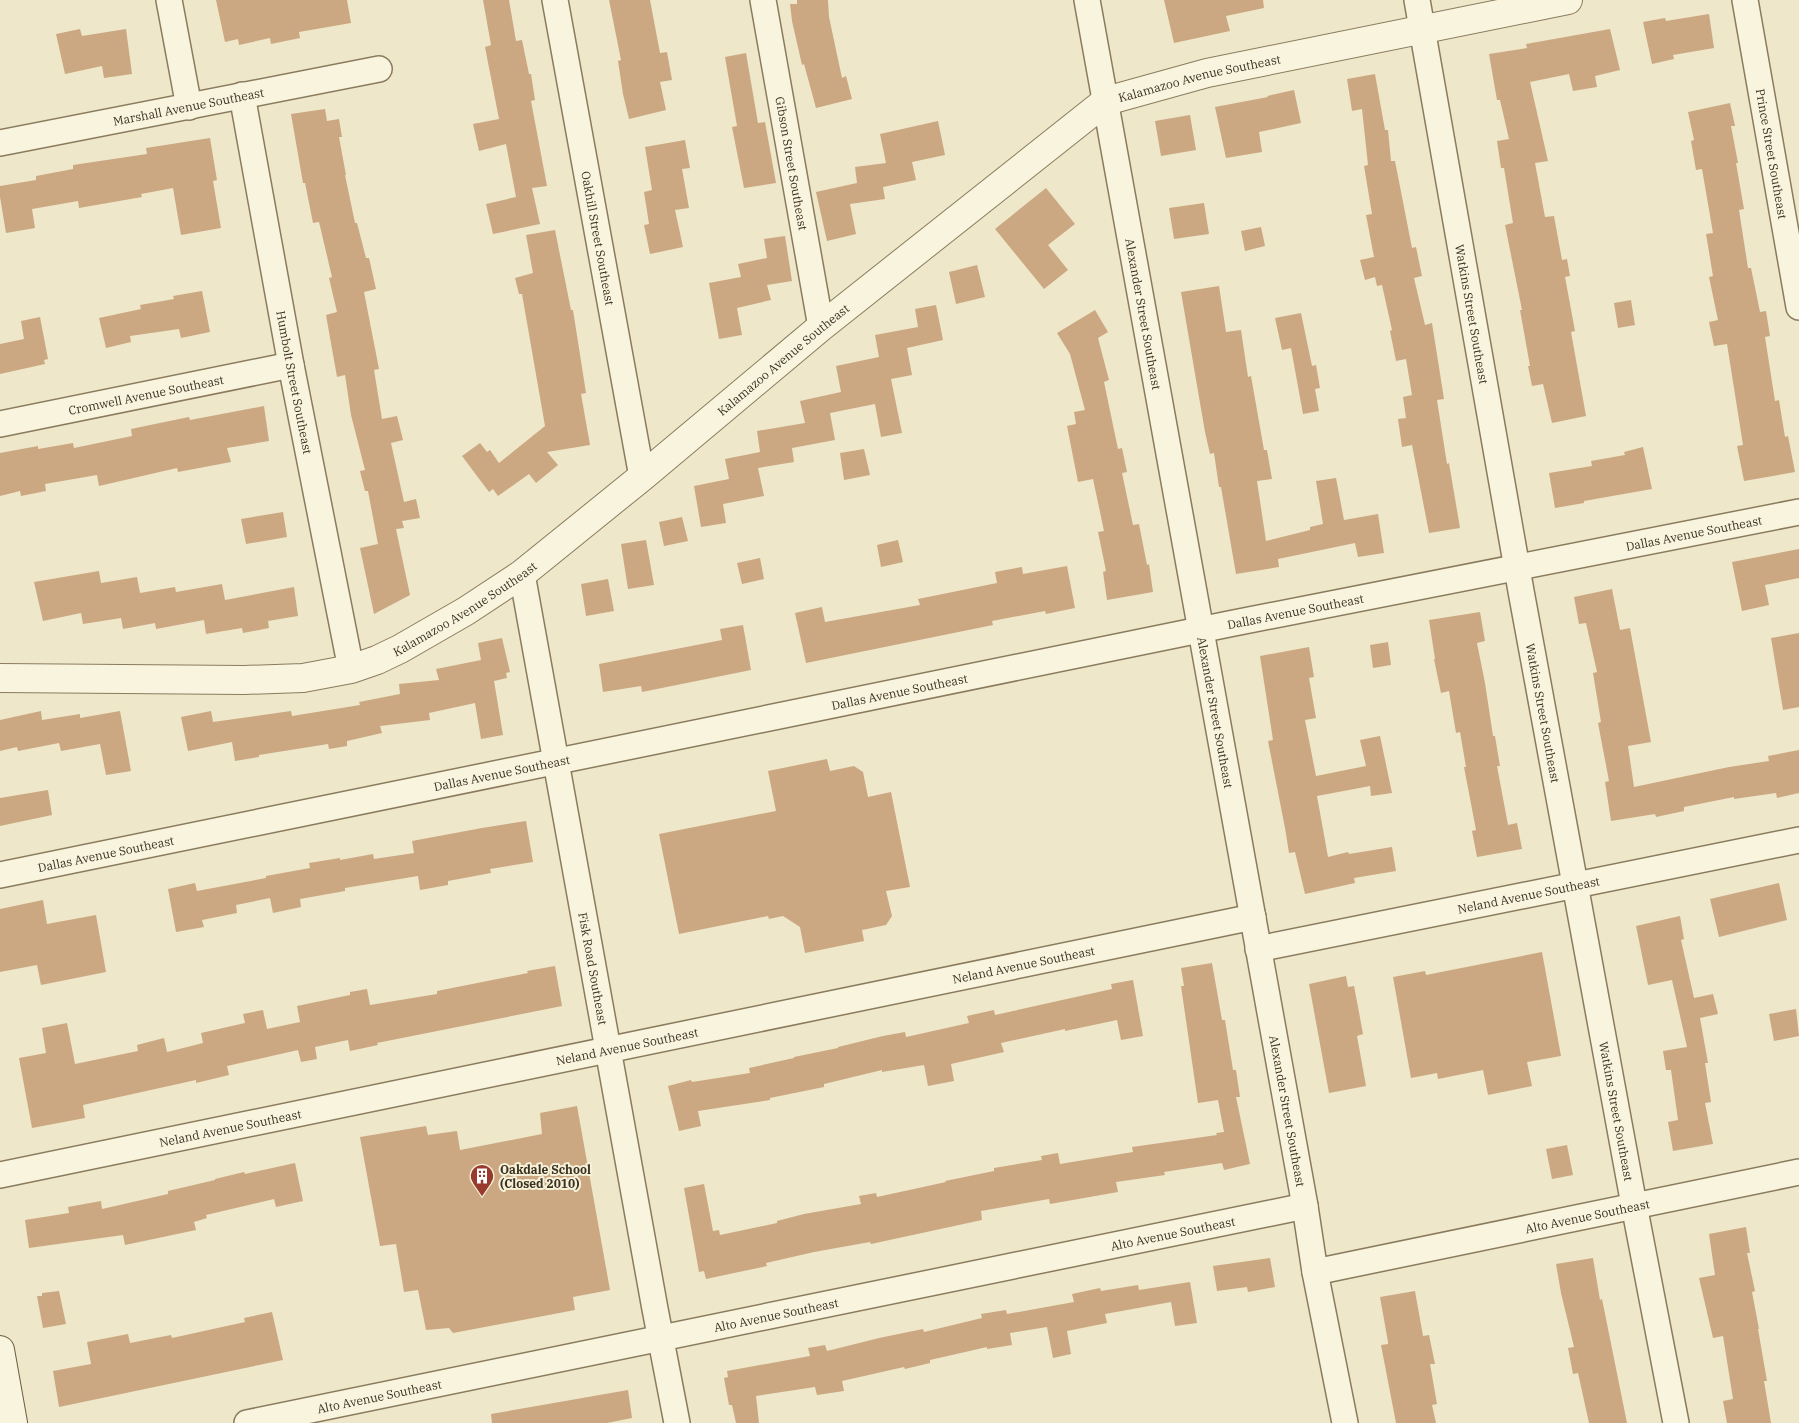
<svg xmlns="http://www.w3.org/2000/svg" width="1799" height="1423" font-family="'IBM Plex Serif',serif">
<rect width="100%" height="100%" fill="#eee7ca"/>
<!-- building -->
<path fill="#cba881" d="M216,0H347L351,23L299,32L300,38L271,44L270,38L239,45L238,39L225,42Z
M483,0H509L516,41L522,40L529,74H531L535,100L531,101L547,186L532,188L540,224L493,234L486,204L516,197L506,144L479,151L473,124L499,119L485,47L491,45Z
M609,0H650L660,53L667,52L672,80L660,82L666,110L629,119L623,94L618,61L621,60Z
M797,0H828L829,17L842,78L846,76L852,99L816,108L804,64L802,65L792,21L790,4H797Z
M1164,0H1263L1264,8L1226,16L1230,31L1174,43Z
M1709,14L1714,48L1673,55L1674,59L1652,64L1643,22L1665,18L1666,21Z
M80,29L82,36L126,29L132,74L104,78L102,66L65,74L56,34Z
M1610,29L1620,70L1595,76L1597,87L1573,91L1569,74L1530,82L1548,161L1535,163L1545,217L1554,216L1562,260L1567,259L1570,276L1565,277L1575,331L1571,332L1586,416L1552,423L1543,384L1532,386L1528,366H1530L1520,310H1522L1505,225L1513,223L1504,168H1501L1497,141L1509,139L1500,100H1497L1489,54L1527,48L1526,44Z
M746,53L758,123L765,122L776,183L744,188L732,127L737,126L725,57Z
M1375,74L1385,130H1388L1391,161H1395L1412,248L1416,247L1422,276L1414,278L1425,325L1432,323L1444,399L1437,400L1447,464L1449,463L1460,528L1429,533L1412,445L1402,447L1398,419L1406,418L1403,397L1412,395L1406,359L1396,361L1390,331L1392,330L1382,285L1377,286L1375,277L1365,280L1360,260L1374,257L1366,215L1372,214L1364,166L1368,165L1362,109L1352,111L1347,79Z
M1294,90L1301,123L1259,132L1262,152L1226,158L1215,107L1268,97L1267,96Z
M1730,103L1735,126H1731L1738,163H1736L1744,209L1739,210L1748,268H1751L1760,312L1766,311L1770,336L1765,337L1775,401L1779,400L1785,437L1788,436L1795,472L1744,481L1737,446L1743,445L1727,344L1714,346L1709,322L1718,320L1709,277L1713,276L1706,234L1713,233L1702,169L1696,170L1691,141L1694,140L1688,112Z
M325,109L327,121L339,119L342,137H339L346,175H345L355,223H357L366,258H369L376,289L364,292L379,369L374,370L382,419L397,416L403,440L391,443L404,502L416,499L420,518L402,521L404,528L396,529L410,595L374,614L360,548L378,544L368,491H365L360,471L365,470L351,415L345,375L337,377L326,315L337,312L329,278L332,277L319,222L313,223L305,183H303L291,114Z
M1190,115L1196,150L1161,156L1155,121Z
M938,121L945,155L912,162L916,180L883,187L885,199L850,204L856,234L827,241L816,192L857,183L855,167L886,163L880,134Z
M210,138L217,180L213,181L221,228L181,235L173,188L141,194L142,197L79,208L78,201L32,209L35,228L6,233L0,197V186L36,180V176L73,169V165L147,154L146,148Z
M685,140L690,168L682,169L689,208L675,210L683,247L650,254L644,225L649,224L644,192L652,190L645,147Z
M1046,188L1075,224L1048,245L1068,270L1044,289L995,229Z
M1204,203L1209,234L1174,239L1169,208Z
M1261,227L1265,246L1245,251L1241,231Z
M555,230L571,310H573L586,393L581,394L590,445L547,452L558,465L536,483L529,474L498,496L493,489L489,492L462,456L480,443L487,452L490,450L499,463L545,426L522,294H519L515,278L533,273L526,235Z
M785,236L792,281L767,285L771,300L737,308L742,335L719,339L709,283L741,277L738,264L767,258L764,239Z
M977,265L985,297L956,304L949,272Z
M1219,286L1226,332L1241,330L1248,377L1251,376L1264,450H1267L1272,479L1257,481L1266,541L1310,530V527L1323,524L1316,481L1336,478L1344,520L1378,514L1384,553L1358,557L1355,543L1278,559L1279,567L1236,574L1221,487H1219L1214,453L1210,454L1205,432L1181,292Z
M202,291L210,332L181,338L179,329L130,336L131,342L106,348L99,318L141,309L140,305L174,299L173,296Z
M1631,300L1635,325L1618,328L1614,303Z
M936,305L943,340L907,348L912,375L891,379L902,433L881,437L875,404L830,413L835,440L792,448L794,462L758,468L764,496L723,504L726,523L701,527L694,486L729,479L725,459L760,452L757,431L805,423L800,401L841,392L836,366L879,357L875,335L918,327L915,309Z
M1095,310L1108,332L1098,338L1109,380L1104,382L1118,449L1122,448L1127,472L1122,473L1133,525L1139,524L1147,565L1149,564L1153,592L1107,600L1103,572L1106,571L1098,532L1104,531L1093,479L1078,482L1067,426L1076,424L1074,412L1085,410L1070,354L1057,333Z
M1301,313L1312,366L1316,365L1320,388L1315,389L1319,411L1303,414L1291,348L1282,350L1275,318Z
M40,317L48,359L44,360L45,364L0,374V344L24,339L21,321Z
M264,406L269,441L227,448L231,462L178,472L177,468L99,486L97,475L45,484L46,491L21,496L20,491L0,496V453L38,446V449L73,443L74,448L132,436L131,429L155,424L189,417L190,420Z
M1643,447L1652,489L1584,501V503L1555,508L1549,473L1592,466L1591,461L1625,455L1624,452Z
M864,449L870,475L844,480L840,453Z
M283,512L287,537L246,544L241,519Z
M682,517L688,541L664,546L659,522Z
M646,540L654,585L628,589L621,544Z
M898,540L903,562L881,567L877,545Z
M1799,549V578L1765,585L1769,605L1742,611L1732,562Z
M760,558L764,579L742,584L737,563Z
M1067,566L1075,608L1046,614L1045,611L992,621L993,625L806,663L795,613L822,607L825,622L920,605L918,599L997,583L995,572L1022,567L1023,574Z
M99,571L101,583L137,577L140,593L175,587L176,592L222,584L225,600L294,587L298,616L268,621L269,628L243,633L242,628L206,634L204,620L156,629L155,623L123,629L121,618L83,624L81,613L43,621L34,582Z
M608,579L614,611L586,616L581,584Z
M1612,589L1620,630L1630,628L1651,742L1628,746L1634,787L1729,767L1769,761L1768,756L1799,750V793L1777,798L1776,793L1734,799V797L1684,807V811L1656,817L1655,814L1611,821L1605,782L1609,781L1598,723L1601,722L1593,673L1597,672L1586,623L1579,624L1574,597Z
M1480,612L1485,641L1477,643L1485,683L1493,736H1495L1500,766H1497L1508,825L1517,823L1522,849L1477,857L1472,831L1476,830L1464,767H1466L1460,732L1456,733L1449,691L1441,693L1434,659H1435L1429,620Z
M743,625L751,670L642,692L641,686L603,692L599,664L722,640L720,629Z
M1799,633V707L1783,710L1771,638Z
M502,638L510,672L506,673L507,678L494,681L503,735L481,739L475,703L429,713L430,720L380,726L382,733L347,741V746L329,749L328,744L259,755V757L235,761L232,742L188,751L181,717L211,711L213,722L291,711L292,716L360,705L359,702L400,694L399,684L439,680L436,669L481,660L478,643Z
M1388,642L1391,665L1373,668L1370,645Z
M1309,647L1314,677L1309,678L1316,718L1305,720L1316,776L1366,766L1360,740L1380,736L1392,793L1371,796L1370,786L1317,796L1328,857L1348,852L1349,854L1392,847L1396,871L1354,878L1355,883L1305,894L1295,852L1289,853L1285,828L1268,741L1273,740L1260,656Z
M41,711L42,720L80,714V718L120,711L131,771L106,775L100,744L61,751L59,743L18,751L17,747L0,751V720Z
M827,759L830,771L854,766L863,772L868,797L891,792L910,887L886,891L892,916L886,925L862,930L864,941L805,953L800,927L783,916L769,919L768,916L679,934L659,834L776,811L768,771Z
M48,790L52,815L0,826V798Z
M526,821L533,862L490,869L491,873L448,881V885L420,890L418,876L345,888V891L300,899L301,907L273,913L270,898L236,905L237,913L202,920L204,927L176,932L168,889L195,883L197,891L266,878V876L310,868L309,863L340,858V860L373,854L374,859L414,853L412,841L482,828Z
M1779,883L1787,920L1719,937L1710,899Z
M43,900L47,924L96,915L106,972L41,985L37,965L0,972V909Z
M1680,916L1684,939L1681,940L1694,998L1713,994L1718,1014L1700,1018L1708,1063H1705L1711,1102L1705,1103L1713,1144L1673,1151L1668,1122L1678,1120L1671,1070H1666L1663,1051L1687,1047L1672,980L1648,985L1636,926Z
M1542,952L1561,1056L1527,1062L1532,1086L1488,1095L1483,1070L1438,1079L1437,1073L1411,1078L1393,977L1425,971L1426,975Z
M1212,963L1222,1020H1225L1233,1070H1236L1240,1097H1236L1250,1164L1224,1170L1222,1163L1164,1172L1165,1175L1116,1182L1118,1192L1050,1204L1049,1199L981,1211L982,1220L871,1244L870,1242L814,1252L766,1263L767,1266L706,1279L704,1271L699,1272L684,1188L704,1184L713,1231L719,1230L720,1235L777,1223V1221L804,1214L861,1204L859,1196L876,1193L877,1197L946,1182L945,1181L994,1171V1168L1042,1160L1041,1156L1058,1153L1060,1164L1133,1152L1132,1147L1217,1135L1216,1133L1224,1132L1218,1100L1198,1103L1181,986H1184L1181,968Z
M555,966L562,1006L377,1043L378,1045L350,1051L348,1040L315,1047L317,1059L301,1062L298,1050L227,1066L229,1075L196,1083V1080L83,1105L85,1118L32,1128L19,1058L46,1053L42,1028L67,1023L75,1064L138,1051L137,1045L164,1038L167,1052L203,1043L201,1033L245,1023L243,1014L263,1010L267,1029L300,1022L297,1006L350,995V992L367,989L370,1005L437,994V991L528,973L527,971Z
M1346,976L1348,987L1354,986L1358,1007L1363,1034L1357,1036L1366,1086L1329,1093L1309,984Z
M1133,980L1143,1036L1121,1040L1117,1020L1065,1031V1029L1001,1043L1004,1052L951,1064L954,1081L928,1086L924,1065L882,1072V1070L824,1084V1087L770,1098V1100L698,1111L701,1126L679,1131L668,1086L691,1080L692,1082L750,1073L749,1068L794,1058V1057L838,1048V1047L883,1036L905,1032L906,1037L969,1023L967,1016L994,1010L995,1015L1112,989L1111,984Z
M1796,1009L1799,1036L1774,1041L1769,1014Z
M577,1106L610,1290L573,1297L575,1310L453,1333L449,1328L426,1330L418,1290L404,1292L396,1244L380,1246L360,1137L426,1126L428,1135L457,1131L460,1150L542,1134L540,1113Z
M1567,1145L1573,1175L1552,1179L1546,1149Z
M295,1163L303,1201L276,1207L274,1199L206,1215L207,1218L194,1222L196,1230L125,1245L123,1235L29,1248L25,1220L69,1213L68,1207L101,1201L102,1209L168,1194V1191L215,1180V1179L244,1172L245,1174Z
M1746,1227L1750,1253H1747L1755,1291L1752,1292L1759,1329H1758L1767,1381H1764L1771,1423H1727L1723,1401L1733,1399L1723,1336L1713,1338L1699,1278L1715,1275L1709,1234Z
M1270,1258L1275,1287L1248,1292L1247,1287L1217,1291L1213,1266Z
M1593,1258L1600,1300L1602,1299L1627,1423H1589L1578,1373L1573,1374L1568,1348L1574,1347L1561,1293L1556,1264Z
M1190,1282L1197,1323L1175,1326L1171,1302L1105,1314L1107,1323L1067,1331L1071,1354L1053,1358L1047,1327L1010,1333L1012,1345L987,1349V1347L930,1360V1363L905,1369L904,1367L842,1381L844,1391L817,1395L815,1387L756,1396L759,1423H736L732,1405H729L724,1378L728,1377L727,1371L810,1356L808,1348L825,1345L827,1351L879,1338L923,1329L924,1332L982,1318L981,1314L1006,1310L1007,1314L1074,1302L1072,1294L1100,1288L1101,1291L1138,1285L1139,1290Z
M59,1291L66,1324L43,1328L37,1296H42V1293Z
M1415,1291L1423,1336L1429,1335L1435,1364H1430L1437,1404L1432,1405L1436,1423H1396L1381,1345L1388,1344V1342L1380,1297Z
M272,1312L283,1360L59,1407L53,1371L91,1364L87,1342L128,1334L130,1343L171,1335L172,1338L245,1322L244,1318Z
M628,1390L632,1418L607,1423H492L491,1414Z"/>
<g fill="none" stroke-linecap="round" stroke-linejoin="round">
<!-- minor casing -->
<g stroke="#8b7b5e" stroke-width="28">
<g id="minor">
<path d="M169,0L189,107"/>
<path id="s1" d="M555,0L642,477"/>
<path id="s2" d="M763,0L821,327"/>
<path id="s3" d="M1087,0L1305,1206L1315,1272L1345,1423"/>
<path id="s4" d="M1417,0L1521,591L1634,1205L1676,1423"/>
<path id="s5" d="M1745,0L1799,307"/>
<path id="s6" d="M242,95L291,365L351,669"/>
<path id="s7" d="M0,143L379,69"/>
<path id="s8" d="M0,424L291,365"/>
<path id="s9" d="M522,574L655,1309L677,1423"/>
<path id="s10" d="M0,875L1229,624L1799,512"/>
<path id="s11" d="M1258,949L1799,840"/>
<path id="s12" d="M0,1175L1253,917"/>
<path id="s13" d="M1315,1272L1799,1172"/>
<path id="s14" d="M247,1423L1305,1206"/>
</g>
</g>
<!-- tertiary casing -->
<g stroke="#8b7b5e" stroke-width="30">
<g id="tertiary">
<path id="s15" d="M0,678L244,680L303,678L351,669L377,660L400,649L466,611L522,574L642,477L821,327L1106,101L1207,73L1568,0"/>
</g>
</g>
<!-- secondary casing -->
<g stroke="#6d5c41" stroke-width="30">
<path id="secondary" d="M0,1350L13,1423"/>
</g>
<!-- minor -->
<use href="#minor" stroke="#f9f4dd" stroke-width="25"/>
<!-- tertiary -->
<use href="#tertiary" stroke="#f9f4dd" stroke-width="28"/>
<!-- secondary -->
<use href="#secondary" stroke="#f9f4dd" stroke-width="28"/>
</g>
<!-- icons -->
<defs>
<g id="building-pin" transform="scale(1.25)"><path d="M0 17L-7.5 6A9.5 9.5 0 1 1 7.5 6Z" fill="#993a2f" stroke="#f6f1d9"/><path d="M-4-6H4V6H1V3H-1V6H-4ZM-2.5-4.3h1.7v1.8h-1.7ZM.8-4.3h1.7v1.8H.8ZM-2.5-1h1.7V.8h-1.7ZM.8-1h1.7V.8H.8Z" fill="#fff"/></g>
</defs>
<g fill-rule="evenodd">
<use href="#building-pin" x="482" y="1176"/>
</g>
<g text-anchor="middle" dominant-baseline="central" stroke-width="4" stroke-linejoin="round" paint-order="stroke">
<!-- street labels -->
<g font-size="12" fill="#3c3121" stroke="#f6f1d9">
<text stroke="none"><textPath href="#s15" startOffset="1396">Kalamazoo Avenue Southeast</textPath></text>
<text stroke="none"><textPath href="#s7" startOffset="192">Marshall Avenue Southeast</textPath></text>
<text stroke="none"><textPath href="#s5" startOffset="156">Prince Street Southeast</textPath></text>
<text stroke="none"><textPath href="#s2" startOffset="166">Gibson Street Southeast</textPath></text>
<text stroke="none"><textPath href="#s1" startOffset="242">Oakhill Street Southeast</textPath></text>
<text stroke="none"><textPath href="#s3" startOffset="319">Alexander Street Southeast</textPath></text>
<text stroke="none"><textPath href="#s4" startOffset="319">Watkins Street Southeast</textPath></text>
<text stroke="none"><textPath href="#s15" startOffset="886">Kalamazoo Avenue Southeast</textPath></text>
<text stroke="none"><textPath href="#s6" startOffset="292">Humbolt Street Southeast</textPath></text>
<text stroke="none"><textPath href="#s8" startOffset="149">Cromwell Avenue Southeast</textPath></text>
<text stroke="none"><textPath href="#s10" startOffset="1728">Dallas Avenue Southeast</textPath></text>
<text stroke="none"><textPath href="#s15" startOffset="481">Kalamazoo Avenue Southeast</textPath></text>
<text stroke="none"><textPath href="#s10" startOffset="1322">Dallas Avenue Southeast</textPath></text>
<text stroke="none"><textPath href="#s10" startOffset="918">Dallas Avenue Southeast</textPath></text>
<text stroke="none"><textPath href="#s3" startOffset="724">Alexander Street Southeast</textPath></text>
<text stroke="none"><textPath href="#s4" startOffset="724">Watkins Street Southeast</textPath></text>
<text stroke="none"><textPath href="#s10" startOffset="512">Dallas Avenue Southeast</textPath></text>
<text stroke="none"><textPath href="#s10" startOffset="108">Dallas Avenue Southeast</textPath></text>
<text stroke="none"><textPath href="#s11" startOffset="276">Neland Avenue Southeast</textPath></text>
<text stroke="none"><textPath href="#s12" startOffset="1045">Neland Avenue Southeast</textPath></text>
<text stroke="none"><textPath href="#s9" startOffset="401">Fisk Road Southeast</textPath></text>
<text stroke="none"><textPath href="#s12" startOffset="640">Neland Avenue Southeast</textPath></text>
<text stroke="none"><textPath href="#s3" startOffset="1129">Alexander Street Southeast</textPath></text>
<text stroke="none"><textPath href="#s4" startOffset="1129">Watkins Street Southeast</textPath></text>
<text stroke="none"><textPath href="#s12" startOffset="235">Neland Avenue Southeast</textPath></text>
<text stroke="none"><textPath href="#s13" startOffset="278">Alto Avenue Southeast</textPath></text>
<text stroke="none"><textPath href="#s14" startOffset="945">Alto Avenue Southeast</textPath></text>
<text stroke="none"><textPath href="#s14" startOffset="540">Alto Avenue Southeast</textPath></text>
<text stroke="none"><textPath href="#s14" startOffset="135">Alto Avenue Southeast</textPath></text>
</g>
<!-- poi labels -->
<g font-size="12" font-weight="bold" fill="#3c3121" stroke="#f6f1d9" text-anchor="start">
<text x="500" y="1169">Oakdale School<tspan x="500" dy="14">(Closed 2010)</tspan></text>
</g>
</g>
</svg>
